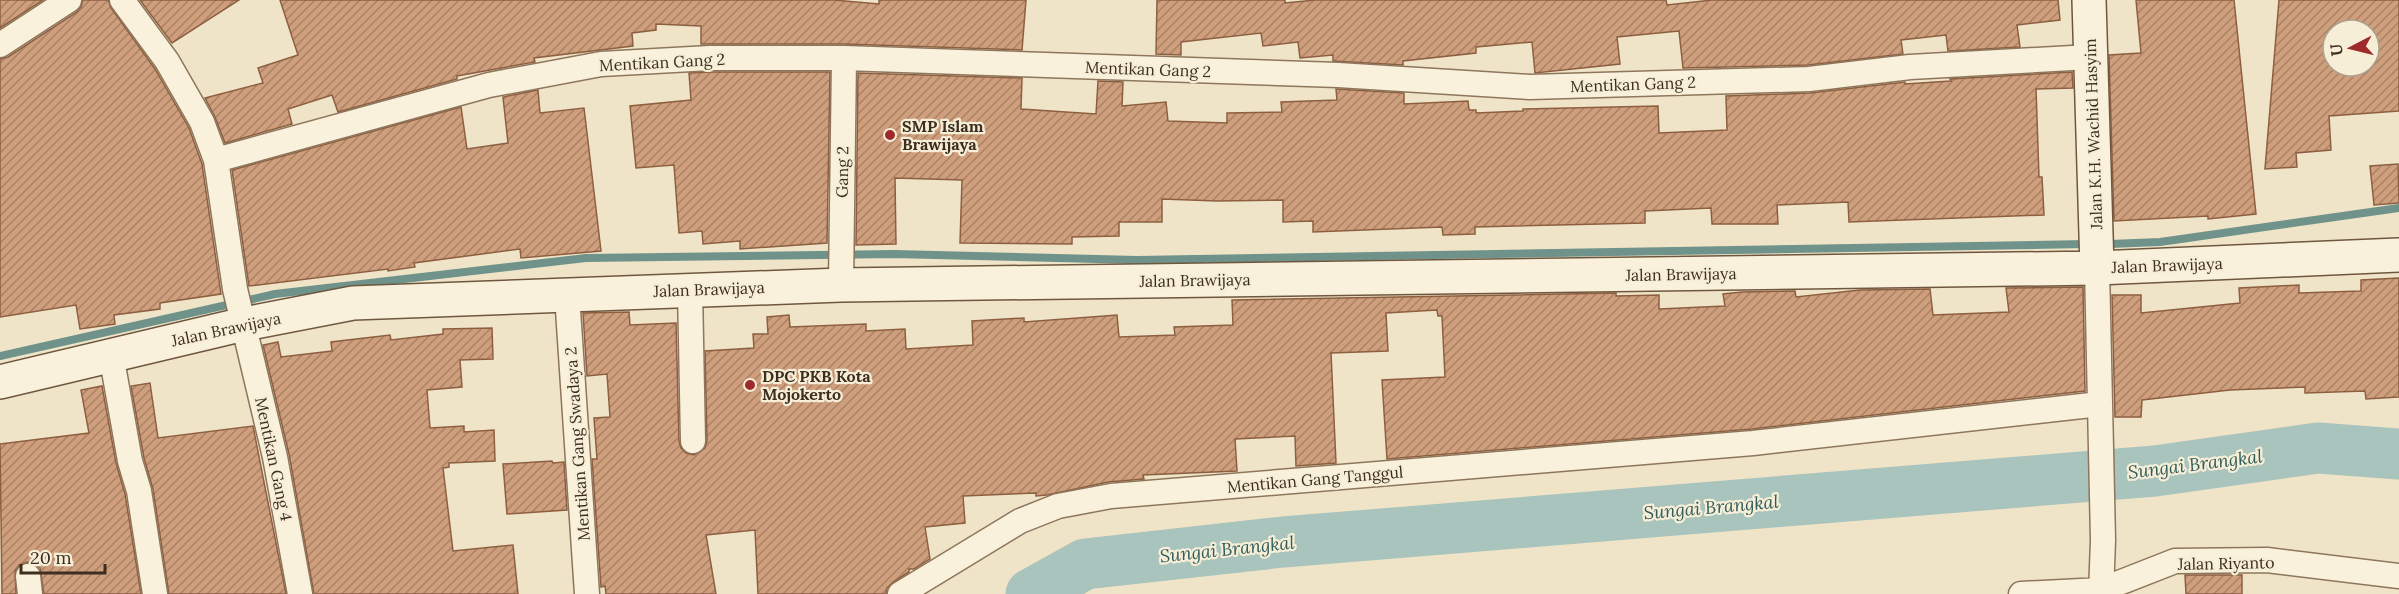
<svg xmlns="http://www.w3.org/2000/svg" width="2399" height="594" font-family="Lora,serif">
<defs>
<pattern id="building-hatch" width="6" height="6" patternUnits="userSpaceOnUse" patternTransform="scale(1.5)"><rect width="6" height="6" fill="#cf9f7d"/><path d="M-1 1l2-2M0 6l6-6M5 7l2-2" fill="none" stroke="#a98266"/></pattern>
</defs>
<rect width="100%" height="100%" fill="#f0e4c8"/>
<g fill="none" stroke-linecap="round" stroke-linejoin="round">
<!-- stream -->
<path stroke="#6f938a" stroke-width="8" d="M2110,244L2160,242L2399,208
M0,356L275,294L586,258L894,254L1137,260L2086,244"/>
<!-- river -->
<path stroke="#a9c4bc" stroke-width="51" d="M1031,594L1085,564L1283,542L2155,471L2318,448L2399,454"/>
</g>
<!-- building -->
<path fill="url(#building-hatch)" stroke="#8d5f41" stroke-width="1.5" fill-rule="evenodd" d="M0,0H43L0,28Z
M83,0H108L111,8L155,69L189,128L202,164L221,294L160,303V309L114,315L115,324L80,329L76,305L0,317V59L8,57L77,12L81,7Z
M140,0H239L172,43Z
M280,0H834L879,4V0H1026L1022,50L844,44H701V26L656,24V30L632,33L633,46L534,58L535,62L457,76V79L338,112L332,95L288,109L292,124L225,143L215,117L205,98L263,83L258,68L298,55Z
M1157,0H1285V3L1315,0H1666L1667,5L1712,0H2058L2060,20L2017,25L2020,47L1948,51L1946,35L1901,40L1903,54L1808,65L1683,68L1679,31L1617,37L1620,64L1535,73L1532,42L1476,47V53L1403,61V65L1333,61V55L1300,58L1298,42L1263,46L1261,33L1181,42V55L1156,54Z
M2136,0H2234L2256,214L2208,219V216L2114,221L2109,55L2141,53Z
M2279,0H2399V111L2329,116L2331,150L2296,153L2297,167L2265,169ZM2333,30H2369V66H2333Z
M710,72H830L827,243L740,249V241L703,244L702,231L679,233L674,165L636,168L630,106L691,100L689,73Z
M2072,72L2073,88L2036,89L2039,177H2042L2044,215L1849,222L1848,202L1777,205L1778,224H1712L1711,208L1645,211V223L1475,227V234L1443,235L1442,227L1313,232V221L1283,222V200L1217,201L1162,199V222H1119V236L1072,237V244L960,243L962,180L895,178L896,244L856,245L858,73L1022,78L1021,109L1096,114L1098,81L1123,82L1122,106L1166,102L1168,121L1227,123V113L1282,112L1281,102L1337,100L1336,89L1404,93V104L1468,101L1469,110H1476V113L1523,111V109L1658,106L1659,133L1727,130L1726,96L1810,93L1905,82V84L1951,81L1950,79Z
M538,90L540,113L584,108L601,251L521,258L520,249L414,263L415,267L388,271V269L249,286L232,170L461,107L467,149L508,143L503,97Z
M2398,164L2399,203L2374,205L2370,166Z
M2399,278V397L2366,399L2365,391L2305,393V387L2230,390L2142,400L2141,417H2115L2112,295H2141V313L2240,303L2239,288L2299,285V293L2361,291V280Z
M2083,287L2085,391L1752,429L1387,459L1382,380L1445,377L1442,316H1438L1437,310L1386,313L1388,351L1331,353L1336,463L1296,466L1295,436L1235,439L1237,471L1143,475L1144,479L1108,482L1047,495L1036,496V493L963,496L965,523L925,527L930,559L914,569H909V572L893,582L887,588L886,594H758L755,530L706,535L716,594H606L605,586L601,587L592,459H597L594,418L610,417L607,374L587,376L583,313L629,312L630,325L676,323L679,441L681,448L686,453L694,455L705,448L707,441L705,351L754,348L753,334H768L767,317L789,315L790,327L866,324V331L905,329L906,349L973,345L972,321L1024,318V322L1117,315L1119,337L1175,335L1174,327L1233,325L1232,300L1616,293V296L1659,295V309L1725,306L1723,294L1742,292L1795,291L1796,297L1860,290L1930,289L1933,315L2009,312L2006,288Z
M492,328L493,359L460,360L462,387L427,390L430,428L464,426V432L494,430L495,461L449,463V467L443,468L453,551L513,545L518,594H314L289,454L263,345L278,342L281,357L332,351L331,342L390,335L391,340L443,334V329Z
M150,383L158,438L253,426L286,594H169L153,489L144,458L131,386Z
M102,386L116,463L125,494L141,594H44L40,568L34,563L27,562L19,565L15,571L16,594H2L0,444L89,433L81,390Z
M552,461L553,463L564,462L567,510L507,514L503,464Z
M2185,575H2242V594H2186Z"/>
<g fill="none" stroke-linecap="round" stroke-linejoin="round">
<!-- street casing -->
<g stroke="#8d765c" stroke-width="27">
<path id="street" d="M122,0L167,61L202,122L216,160L235,289L275,457L300,594
M0,45L69,0
M216,160L489,85L601,64L710,58H844L1338,75L1530,87L1809,79L1910,67L2090,57
M2097,268L2103,540L2101,594
M841,285L844,58
M690,290L693,441
M567,295L587,594
M111,354L130,461L139,491L155,594
M28,576L30,594
M900,594L1020,521L1058,506L1111,496L1753,443L2100,404
M2021,594L2101,590L2175,561L2267,560L2399,576"/>
</g>
<!-- secondary casing -->
<g stroke="#6f573f" stroke-width="36">
<path id="secondary" d="M2089,0L2097,268
M0,382L244,324L353,303L841,285L2097,268L2399,255"/>
</g>
<!-- street -->
<use href="#street" stroke="#faf1dc" stroke-width="24"/>
<!-- secondary -->
<use href="#secondary" stroke="#faf1dc" stroke-width="33"/>
</g>
<!-- markers -->
<g fill="#9e2a2b" stroke="#f7eed8" stroke-width="2">
<circle cx="890" cy="135" r="6"/>
<circle cx="750" cy="385" r="6"/>
</g>
<g text-anchor="middle" dominant-baseline="central" stroke-width="4.5" stroke-linejoin="round" paint-order="stroke">
<!-- street labels -->
<g font-size="16" fill="#3d2e20" stroke="#f7eed8">
<text transform="translate(662 62) rotate(-3)">Mentikan Gang 2</text>
<text transform="translate(1148 69) rotate(2)">Mentikan Gang 2</text>
<text transform="translate(1633 84) rotate(-2)">Mentikan Gang 2</text>
<text transform="translate(2093 134) rotate(-92)">Jalan K.H. Wachid Hasyim</text>
<text transform="translate(842 172) rotate(-89)">Gang 2</text>
<text transform="translate(2167 265) rotate(-2)">Jalan Brawijaya</text>
<text transform="translate(1681 274) rotate(-1)">Jalan Brawijaya</text>
<text transform="translate(1195 280) rotate(-1)">Jalan Brawijaya</text>
<text transform="translate(709 289) rotate(-2)">Jalan Brawijaya</text>
<text transform="translate(226 329) rotate(-12)">Jalan Brawijaya</text>
<text transform="translate(577 444) rotate(-94)">Mentikan Gang Swadaya 2</text>
<text transform="translate(274 459) rotate(78)">Mentikan Gang 4</text>
<text transform="translate(1315 479) rotate(-5)">Mentikan Gang Tanggul</text>
<text transform="translate(2226 563) rotate(-1)">Jalan Riyanto</text>
</g>
<!-- poi labels -->
<g font-size="16" font-weight="bold" fill="#3d2e20" stroke="#f7eed8" text-anchor="start">
<text x="902" y="126">SMP Islam<tspan x="902" dy="18">Brawijaya</tspan></text>
<text x="762" y="376">DPC PKB Kota<tspan x="762" dy="18">Mojokerto</tspan></text>
</g>
<!-- water labels -->
<g font-size="18" font-style="italic" fill="#2f5d5a" stroke="#f7eed8">
<text transform="translate(2195 464) rotate(-7)">Sungai Brangkal</text>
<text transform="translate(1711 507) rotate(-5)">Sungai Brangkal</text>
<text transform="translate(1227 549) rotate(-6)">Sungai Brangkal</text>
</g>
</g>
<!-- north arrow -->
<g transform="translate(2351 48) rotate(263)"><circle r="28" fill="#f7eed8" stroke="#ada18e" stroke-width="1.5"/>
<path d="M0-4.5L10 22L0 15L-10 22Z" fill="#9e2a2b"/>
<text y="-9" font-size="16" font-weight="bold" text-anchor="middle" fill="#3d2e20">U</text>
</g>
<!-- scale -->
<path d="M21 564v9h84v-9" fill="none" stroke="#3d2e20" stroke-width="3"/>
<text x="30" y="564" font-size="18" fill="#3d2e20" stroke="#f7eed8" stroke-width="4.5" paint-order="stroke">20 m</text>
</svg>
